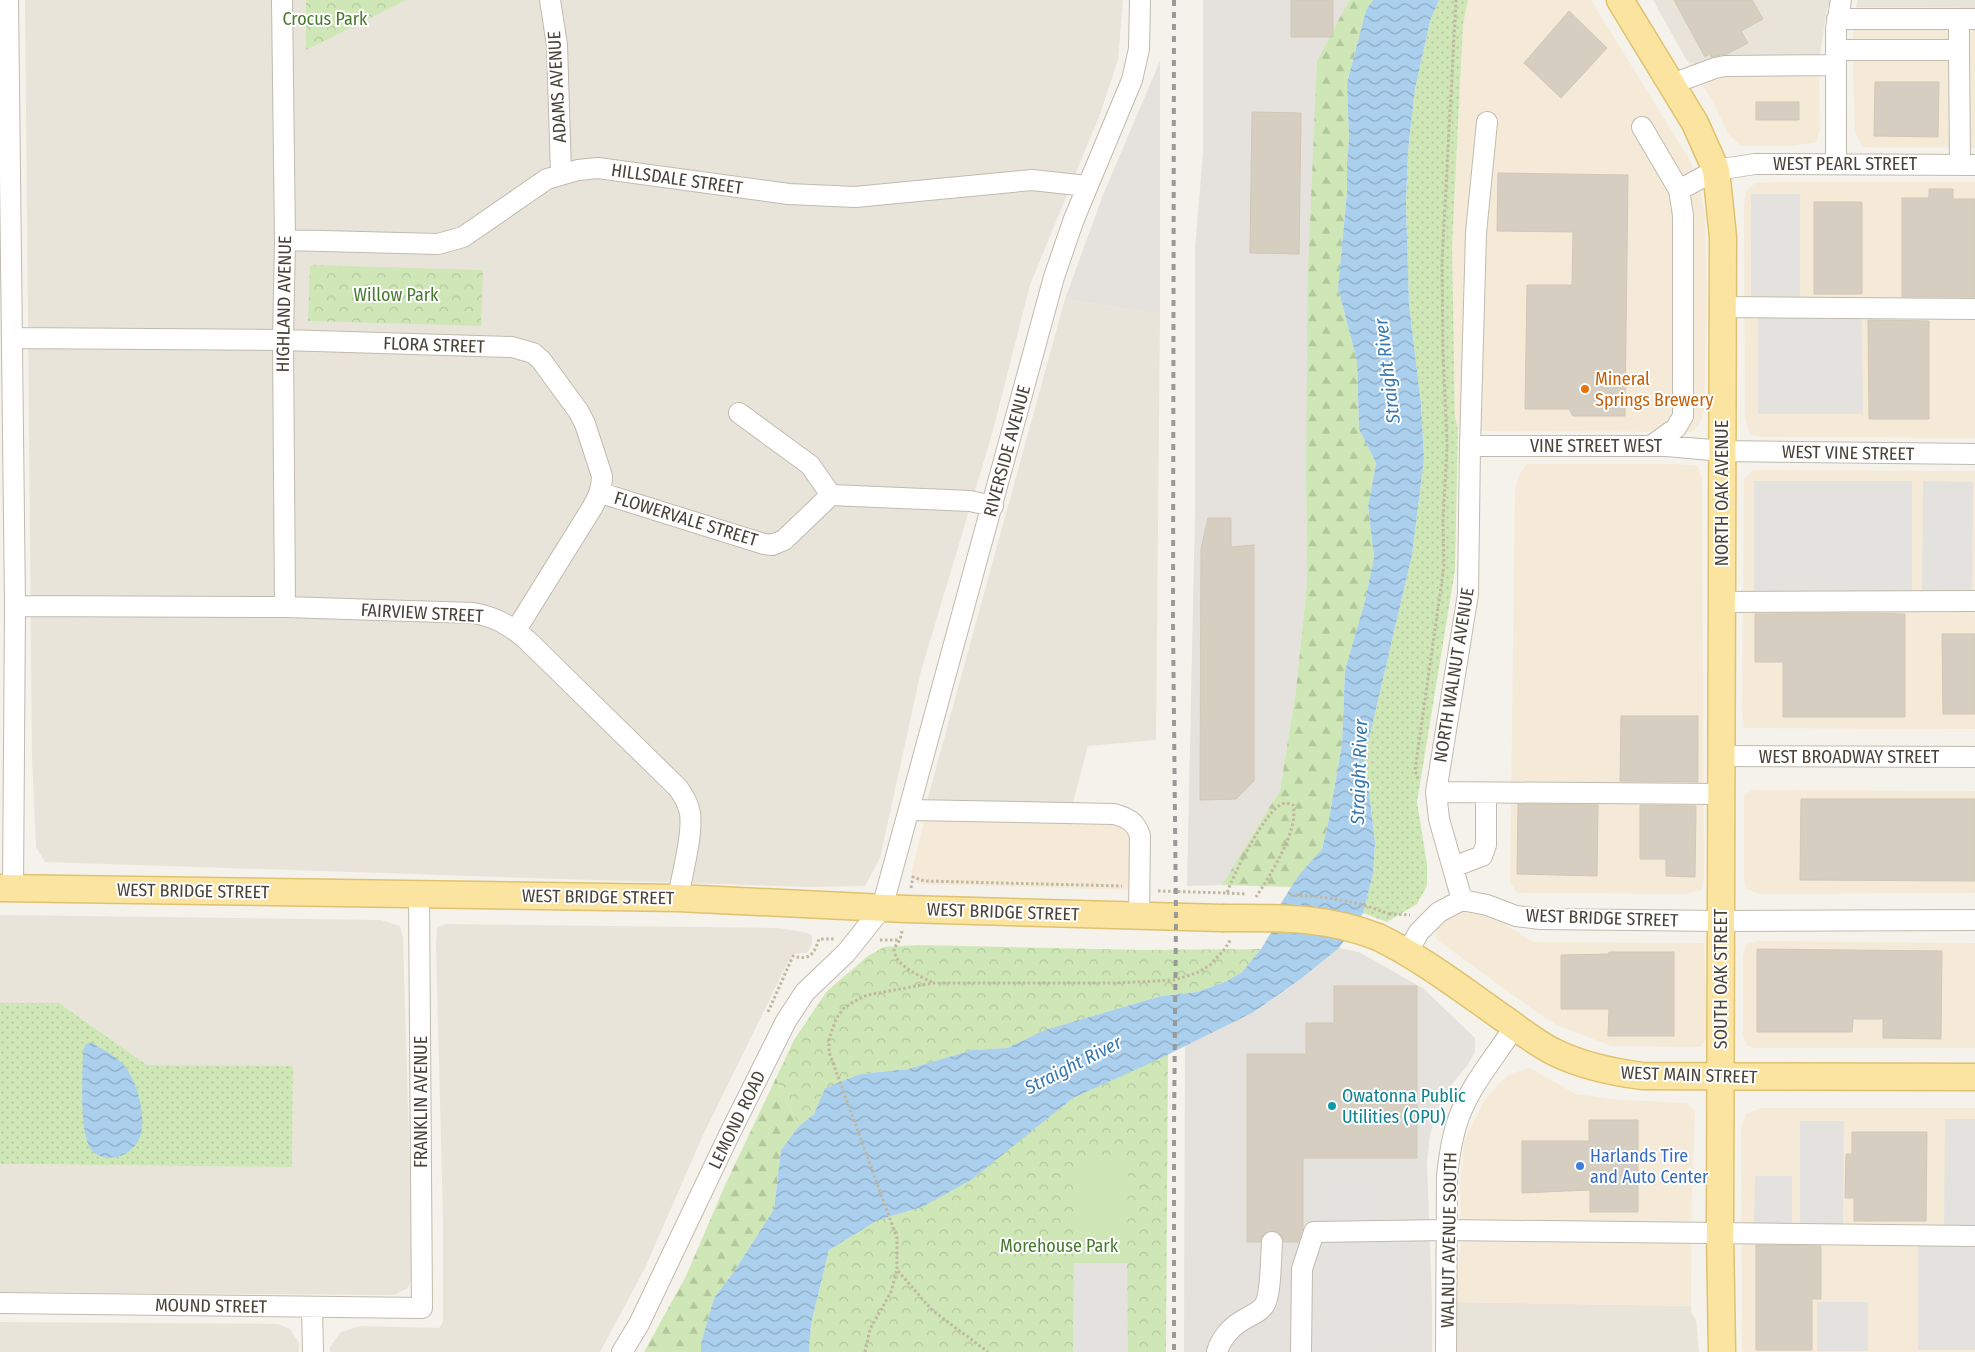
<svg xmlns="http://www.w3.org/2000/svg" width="1975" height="1352" font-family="'Fira Sans Condensed',sans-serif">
<defs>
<pattern id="grass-dots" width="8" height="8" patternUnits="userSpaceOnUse" patternTransform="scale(1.25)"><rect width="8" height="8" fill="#cfe7b6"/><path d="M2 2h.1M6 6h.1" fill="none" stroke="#b3c79d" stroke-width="1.8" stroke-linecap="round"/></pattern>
<pattern id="forest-firs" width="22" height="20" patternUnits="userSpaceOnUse" patternTransform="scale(1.25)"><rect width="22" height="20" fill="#cfe7b6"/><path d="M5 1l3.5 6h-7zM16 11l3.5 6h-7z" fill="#b3c79d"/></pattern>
<pattern id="park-crowns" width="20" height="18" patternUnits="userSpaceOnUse" patternTransform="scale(1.25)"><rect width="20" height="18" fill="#cfe7b6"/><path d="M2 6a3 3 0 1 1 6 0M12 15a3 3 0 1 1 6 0" fill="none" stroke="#b3c79d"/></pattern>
<pattern id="water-waves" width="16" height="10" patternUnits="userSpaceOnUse" patternTransform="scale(1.25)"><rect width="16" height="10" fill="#abd0ee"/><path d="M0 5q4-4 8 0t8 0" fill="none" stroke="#8daac2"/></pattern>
</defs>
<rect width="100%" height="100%" fill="#f5f2eb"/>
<!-- residential -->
<path fill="#e9e4da" d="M25,0H1123L1118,60L1100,114L1030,285L992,434L921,671L880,858L865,886L809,887L45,862L36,847L32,756Z
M1653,0H1831L1827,9L1819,60L1701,67L1687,61Z
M1858,0H1975V8L1856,7Z
M1065,299L1160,314L1156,740L1088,746L1072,806L927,801Z
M0,915L381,920L400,926L403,938L413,1275L408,1288L394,1295L0,1292V1164L292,1167L293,1067L147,1065L59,1003H0Z
M446,924L778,928L804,932L812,935V944L807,953L792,954L703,1135L645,1268L600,1352H330V1347L341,1332L360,1326L439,1328L443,1322V1218L436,944L437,928Z
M1456,1302L1691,1306V1312L1696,1320L1699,1352H1457Z
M0,1322L278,1324L290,1329L299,1343V1352H0Z"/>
<!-- commercial -->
<path fill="#f5ead8" d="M1468,0H1591L1691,162L1700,190L1705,214L1707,300L1704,412L1700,424L1691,432L1482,431L1458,429L1455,418L1452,246L1463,24Z
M1856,7L1975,8V148L1862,147L1855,131L1853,76V36Z
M1819,60L1820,129L1816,142L1793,146H1742L1729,135L1711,98L1687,61L1701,67Z
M1774,182H1975V438L1763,437L1750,435L1745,419L1744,206L1746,192L1755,183Z
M1527,464H1679L1698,466L1702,479L1704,876L1702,890L1685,894L1517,893L1510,882L1515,489L1520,473Z
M1753,470L1975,471V729L1744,728L1742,712L1744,479Z
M1752,790L1975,791V893L1760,894L1746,889L1744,878V797L1746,794Z
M925,818L1125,823L1132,838L1134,890L918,884L911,874Z
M1460,908L1482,911L1534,942L1704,943L1708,1036L1701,1047L1611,1046L1557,1025L1539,1014L1436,939L1437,922Z
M1759,941L1975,943V1048H1753L1748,1046L1743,1036V955L1747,944Z
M1530,1068L1576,1094L1622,1100L1687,1103L1695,1111L1692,1196L1691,1306L1456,1302L1458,1264L1461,1243L1460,1186L1464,1141L1485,1099L1509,1074Z
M1761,1108H1975V1352H1742L1741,1128L1746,1114Z"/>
<!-- industrial -->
<path fill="#e5e1dc" d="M1203,0H1349L1317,61L1306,468L1307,583L1296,690L1280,790L1222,885L1187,886L1195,512V250L1203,152Z
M1160,61V314L1065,299L1103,195Z
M1339,948L1359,952L1424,989L1475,1038V1052L1467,1066L1452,1084L1438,1108L1430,1135L1427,1161L1432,1303V1352H1184L1185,1046L1252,1013L1302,978Z"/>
<!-- grass -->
<path fill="url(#grass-dots)" d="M1439,0H1468L1463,24L1452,246L1455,418L1458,429L1455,570L1417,802L1427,864V886L1417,904L1387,922L1363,913L1373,874L1375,843L1365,756L1412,555L1424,459L1421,404L1409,304L1406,204L1408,151L1415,89L1430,21Z
M0,1003H59L147,1065L293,1066L292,1167L0,1164Z"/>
<!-- forest -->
<path fill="url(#forest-firs)" d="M1349,0H1373L1366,10L1347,83L1349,139L1347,162V192L1338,288L1357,361L1359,429L1376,463L1368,507L1374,557L1365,601L1345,670L1342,744L1329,819L1322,849L1292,887L1222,885L1280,790L1296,690L1307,583L1306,468L1308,270L1317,61Z
M776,1078L799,1126L781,1150L774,1209L735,1270L714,1298L701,1343V1352H644L686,1276L726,1183Z"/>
<!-- park -->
<path fill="url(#park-crowns)" d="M306,0H406L306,50Z
M310,265L483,270L481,326L308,321Z
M919,945L1143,950L1261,949L1242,972L1227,981L1197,992L1161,996L1089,1017L1046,1030L1007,1048L972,1050L908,1069L860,1074L825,1088L814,1114L799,1126L776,1078L794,1040L827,991L868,956L884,947Z
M1168,1054L1166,1352H809L811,1324L829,1250L878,1220L922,1207L1038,1125L1073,1098Z"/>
<!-- pitch -->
<path fill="#cfe7b6" d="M1074,1162H1128L1127,1263H1074Z"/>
<!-- parking -->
<path fill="#e4e2df" d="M1751,194H1800V302H1751Z
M1758,316H1862L1863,414H1758Z
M1754,481H1912V596H1754Z
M1923,481L1973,482L1972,596L1922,595Z
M1945,1119H1975V1230H1944Z
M1800,1121H1844L1843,1229H1800Z
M1755,1176H1792V1231L1754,1230Z
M1386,1178V1227H1413L1414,1350L1285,1352L1290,1347L1292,1284L1316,1257L1315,1180Z
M1918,1243H1975V1350H1918Z
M1074,1263H1127L1128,1352H1073Z
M1817,1302H1868V1351H1817Z"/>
<!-- water -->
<path fill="url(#water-waves)" d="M1373,0H1439L1430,21L1415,89L1408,151L1406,204L1409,304L1421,404L1424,459L1412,555L1365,756L1375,843L1373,874L1363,913L1339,948L1302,978L1252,1013L1159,1059L1073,1098L971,1180L922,1207L878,1220L829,1250L811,1324L809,1352H701V1343L714,1298L735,1270L774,1209L781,1150L799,1126L814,1114L825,1088L860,1074L908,1069L972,1050L1007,1048L1045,1030L1089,1017L1161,996L1197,992L1227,981L1242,972L1261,949L1278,921L1279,906L1299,875L1322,849L1329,819L1342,744L1345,670L1365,601L1374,557L1368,507L1376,463L1359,429L1357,361L1338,288L1347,192V162L1349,139L1347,83L1366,10Z
M92,1043C102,1049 112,1054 121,1062C137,1077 150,1123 137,1143C127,1159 99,1165 89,1146C79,1126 83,1075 83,1051L86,1044Z"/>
<!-- building -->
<path fill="#d6cfc1" stroke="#d1c7b4" d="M1291,0H1333V37H1291Z
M1674,0H1752L1763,19L1741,31L1748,43L1727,54L1711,57L1710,54L1705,57Z
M1569,11L1607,48L1561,98L1524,63Z
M1875,82H1939L1938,137L1874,136Z
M1756,102H1799V120H1756Z
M1252,112L1301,113L1299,254L1250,253Z
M1498,173L1628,175L1625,416H1573L1569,409H1525L1527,285H1572L1573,232L1497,231Z
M1929,189H1953V199H1975V297H1902V198H1929Z
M1814,202H1862V294H1814Z
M1868,320L1929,321V419H1869Z
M1208,518H1231V547L1254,545V781L1236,799L1200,800L1201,549Z
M1869,613L1905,614V717H1783V662H1755V614Z
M1942,634H1975V714H1943Z
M1621,716H1698V782L1620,781Z
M1801,799H1975V881L1800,880Z
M1518,804L1598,805L1597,876L1517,874Z
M1640,805L1696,806L1695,877L1666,876V859H1640Z
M1757,949L1942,951L1941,1039L1883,1038V1019H1853L1852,1032H1757Z
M1609,952H1674V1036H1608L1609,1009H1561V955L1609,954Z
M1334,986H1417V1158H1303V1228L1298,1242H1284L1279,1232L1272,1230L1262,1235L1260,1242H1247V1054H1306V1023H1334Z
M1589,1120H1638V1212H1590V1190L1522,1193V1141H1589Z
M1852,1132H1927L1926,1221H1854V1198H1845L1846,1154H1852Z
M1756,1245L1821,1246V1299H1812V1350H1756Z"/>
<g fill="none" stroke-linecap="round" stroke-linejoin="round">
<!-- minor casing -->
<g stroke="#c0bbae" stroke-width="22">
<path id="minor" d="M8,0L15,606L13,888
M282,0L285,240L283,340L285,607
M550,0L557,45L561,174
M1837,19H1975
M1836,50H1959V19
M1959,50L1960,164
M1672,84L1715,68L1725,66L1836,65
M1642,127L1679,190
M1836,164V29L1841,0
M285,240L438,244L463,237L547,179L578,170L598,168L789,194L855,197L1032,180L1087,186
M1722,307L1975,309
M12,338L283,340L512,347L533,353L541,360L579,412L585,424L602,476C602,489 598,497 592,508L516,630
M739,413L810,465L831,495
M1470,446H1667L1722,451L1975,454
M1651,446L1676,428L1683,416V215L1679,190L1716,170L1755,164L1975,165
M601,493L764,544L772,545L784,540L831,495L970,501L993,506
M1722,602L1975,601
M15,606L285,607L473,613C496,617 511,626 528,641L678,788C684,796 688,803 690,813C693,835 682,874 678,898
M1722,756L1975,757
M1436,792L1722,794
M910,810L1114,814C1128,818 1136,822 1140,836L1139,916
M1453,867L1482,856L1486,845V793
M1462,900L1439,819L1436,792L1468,594L1470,446L1476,233L1487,122
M1408,951L1419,932L1439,912L1462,900L1487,905L1516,916L1540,919L1721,921L1975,920
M0,1303L422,1308L419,895
M312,1307L313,1352
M622,1352L639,1324L729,1135L786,1021L805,992L846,953L882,908L1054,277L1074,219L1132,80L1139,49L1140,0
M1217,1352C1220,1340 1230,1328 1240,1322C1248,1316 1260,1313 1265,1304C1271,1294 1271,1255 1272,1242
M1301,1352L1302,1269L1314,1232L1447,1230L1975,1236
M1446,1352L1447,1176C1449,1158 1451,1141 1457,1123C1467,1089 1496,1056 1515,1026"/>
</g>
<!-- major casing -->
<g stroke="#dfc26f" stroke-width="29">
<path id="major" d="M1620,0L1695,123L1716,170L1723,237L1720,1233L1722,1352
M0,888L678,898L906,909L1222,918
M1378,937C1423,959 1463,990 1503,1018C1520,1030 1536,1043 1554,1052C1582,1066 1612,1072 1642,1076L1975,1077"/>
</g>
<!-- path -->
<path stroke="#c1b7a0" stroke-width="3" stroke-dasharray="2.5 2.5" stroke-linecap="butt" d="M1418,779L1415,770L1444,566L1443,522L1447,446L1443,351L1442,262L1456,0
M911,888L913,877L924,881L1122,886
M1158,891L1227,893C1233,875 1265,811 1282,804C1286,802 1290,804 1293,805C1300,829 1269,877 1256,897
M1389,914L1410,915
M902,931L900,940L894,948C894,966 919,975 933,983
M880,940H899
M768,1012L793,956C810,961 814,954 819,939H834
M898,1271L932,1310L988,1352
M865,1352L870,1329L891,1292L897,1270V1238L829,1052V1039L836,1019L843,1009L853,1002L867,995L933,983H1117L1175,980L1199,972L1210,965L1224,950L1231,939"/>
<!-- minor -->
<use href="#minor" stroke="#fff" stroke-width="20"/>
<!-- major -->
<use href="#major" stroke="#fae49f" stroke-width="26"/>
<!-- rail -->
<path stroke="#999" stroke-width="4" stroke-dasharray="6 6" stroke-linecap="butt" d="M1174,0L1173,623L1176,917L1174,1125V1352"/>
<!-- major-bridge casing -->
<g stroke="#dfc26f" stroke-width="29" stroke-linecap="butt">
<path id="major-bridge" d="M1222,918C1279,918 1324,916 1378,937"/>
</g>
<!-- path-bridge -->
<path stroke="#c1b7a0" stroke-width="3" stroke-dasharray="2.5 2.5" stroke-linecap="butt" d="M1227,893L1246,894
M1290,895C1324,896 1357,901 1389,914"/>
<!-- major-bridge -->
<use href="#major-bridge" stroke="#fae49f" stroke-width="26"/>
</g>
<!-- markers -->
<circle fill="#e8710a" stroke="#fff" stroke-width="2" cx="1585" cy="389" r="5"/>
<circle fill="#0f9aa8" stroke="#fff" stroke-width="2" cx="1332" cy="1106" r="5"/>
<circle fill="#3f7fe0" stroke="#fff" stroke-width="2" cx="1580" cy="1166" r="5"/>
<g text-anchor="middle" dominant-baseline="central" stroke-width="4" stroke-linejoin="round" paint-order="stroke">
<!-- park labels -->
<g font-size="18" fill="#47792e" stroke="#fff">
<text x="325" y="19">Crocus Park</text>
<text x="396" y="295">Willow Park</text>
<text x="1059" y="1246">Morehouse Park</text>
</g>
<!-- street labels -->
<g font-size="18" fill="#494339" stroke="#fff">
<text transform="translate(557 87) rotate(-93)">ADAMS AVENUE</text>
<text x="1845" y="164">WEST PEARL STREET</text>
<text transform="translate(677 179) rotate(8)">HILLSDALE STREET</text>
<text transform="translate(284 304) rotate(-89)">HIGHLAND AVENUE</text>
<text transform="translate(434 345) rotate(2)">FLORA STREET</text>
<text x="1596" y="446">VINE STREET WEST</text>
<text transform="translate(1007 451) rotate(-75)">RIVERSIDE AVENUE</text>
<text transform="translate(1848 453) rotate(1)">WEST VINE STREET</text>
<text transform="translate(1722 493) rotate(-90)">NORTH OAK AVENUE</text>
<text transform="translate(686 519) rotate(17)">FLOWERVALE STREET</text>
<text transform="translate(422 613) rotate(3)">FAIRVIEW STREET</text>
<text transform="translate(1454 675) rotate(-81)">NORTH WALNUT AVENUE</text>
<text x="1849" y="757">WEST BROADWAY STREET</text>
<text transform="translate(193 891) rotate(1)">WEST BRIDGE STREET</text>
<text transform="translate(598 897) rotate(1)">WEST BRIDGE STREET</text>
<text transform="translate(1003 912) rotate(2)">WEST BRIDGE STREET</text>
<text transform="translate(1602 918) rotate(2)">WEST BRIDGE STREET</text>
<text transform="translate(1721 979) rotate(-90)">SOUTH OAK STREET</text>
<text transform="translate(1689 1075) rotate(2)">WEST MAIN STREET</text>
<text transform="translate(421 1102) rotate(-90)">FRANKLIN AVENUE</text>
<text transform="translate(737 1120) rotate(-64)">LEMOND ROAD</text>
<text transform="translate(1449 1240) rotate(-89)">WALNUT AVENUE SOUTH</text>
<text transform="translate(211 1306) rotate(1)">MOUND STREET</text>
</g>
<!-- food labels -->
<g font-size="18" fill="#c56008" stroke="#fff" text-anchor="start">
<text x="1595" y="379">Mineral<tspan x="1595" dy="21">Springs Brewery</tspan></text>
</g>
<!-- culture labels -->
<g font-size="18" fill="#0d838f" stroke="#fff" text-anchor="start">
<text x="1342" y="1096">Owatonna Public<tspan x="1342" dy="21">Utilities (OPU)</tspan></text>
</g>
<!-- shop labels -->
<g font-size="18" fill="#366cbe" stroke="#fff" text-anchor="start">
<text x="1590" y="1156">Harlands Tire<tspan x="1590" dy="21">and Auto Center</tspan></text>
</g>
<!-- water labels -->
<g font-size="19" font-style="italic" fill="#3678b1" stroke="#fff">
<text transform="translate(1387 371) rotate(-97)">Straight River</text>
<text transform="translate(1359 772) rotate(-88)">Straight River</text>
<text transform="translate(1073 1065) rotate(-27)">Straight River</text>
</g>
</g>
</svg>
